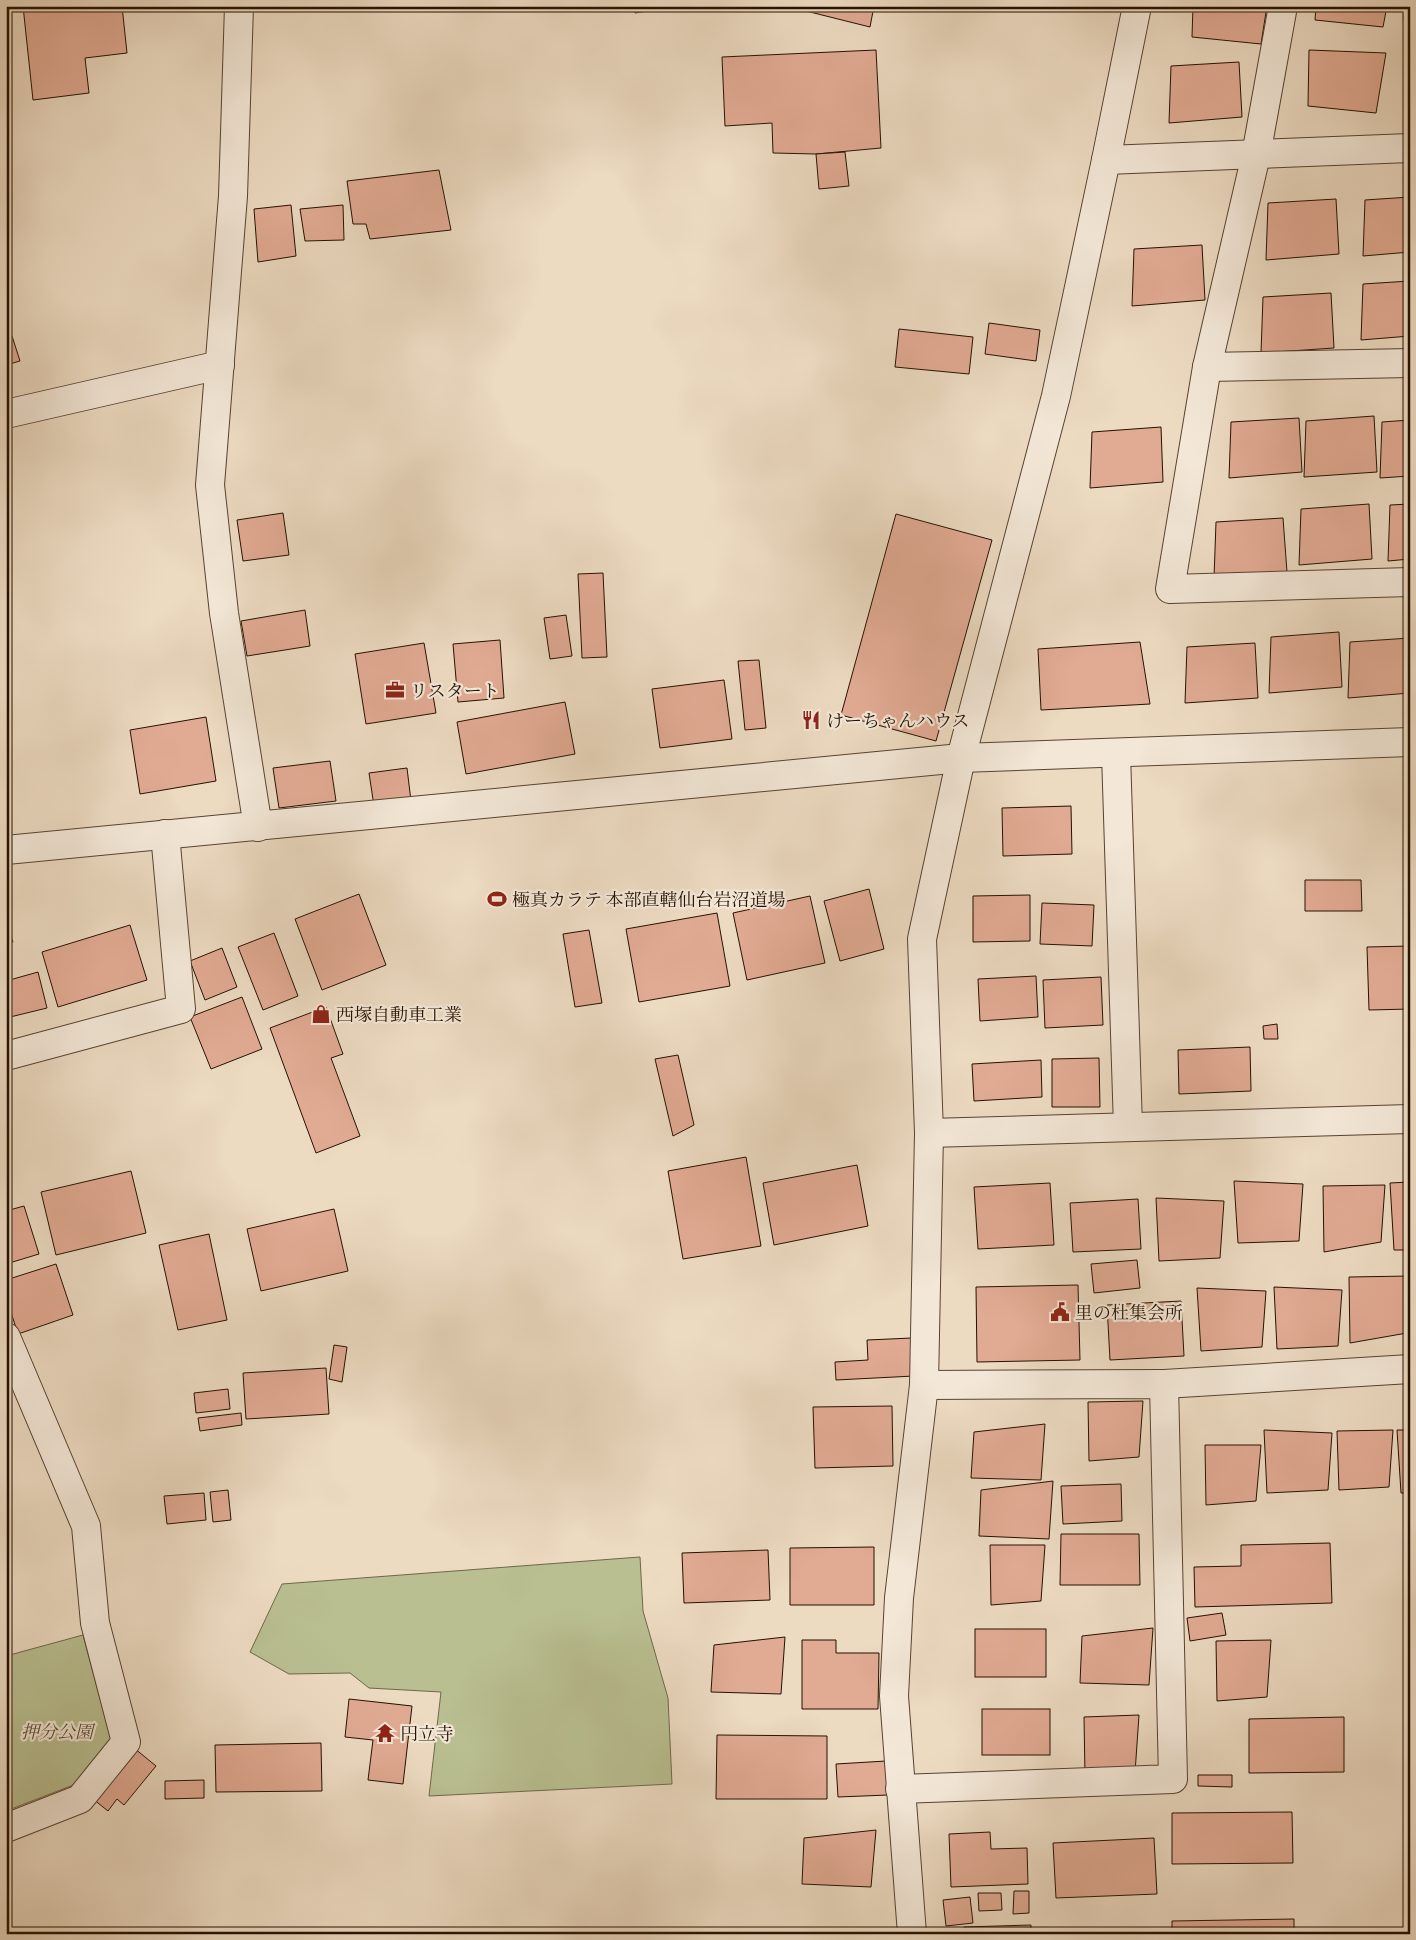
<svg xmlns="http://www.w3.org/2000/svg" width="1416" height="1940" viewBox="0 0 1416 1940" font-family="'EB Garamond','Noto Serif JP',serif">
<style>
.green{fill:#b9bf91;stroke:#6f6848}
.building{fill:#e1aa93;stroke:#251100}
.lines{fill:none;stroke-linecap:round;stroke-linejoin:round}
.minor-casing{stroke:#574330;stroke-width:30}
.tertiary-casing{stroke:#574330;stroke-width:30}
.minor{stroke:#f3e7d7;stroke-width:28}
.tertiary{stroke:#f3e7d7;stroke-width:28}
.labels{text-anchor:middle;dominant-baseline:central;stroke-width:4.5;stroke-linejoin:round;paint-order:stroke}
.poi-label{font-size:18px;fill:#251100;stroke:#f3e7d7;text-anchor:start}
.park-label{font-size:18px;font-style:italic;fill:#594e33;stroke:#f3e7d7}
</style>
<rect width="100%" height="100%" fill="#ecdac1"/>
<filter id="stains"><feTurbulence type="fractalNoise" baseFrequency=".004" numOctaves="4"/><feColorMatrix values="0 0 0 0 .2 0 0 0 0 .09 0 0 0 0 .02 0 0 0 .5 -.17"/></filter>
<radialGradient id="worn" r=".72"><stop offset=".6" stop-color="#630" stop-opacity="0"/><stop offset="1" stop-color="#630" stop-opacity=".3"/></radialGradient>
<g class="green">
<path d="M640,1557L643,1611L668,1698L672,1784L429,1796L441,1692L369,1688L350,1673L289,1674L250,1652L282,1584Z"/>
<path d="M83,1635L113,1747L76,1784L6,1811V1656Z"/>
</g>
<g class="building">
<path d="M23,6H122L127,53L85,58L89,93L33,100Z"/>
<path d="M634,6H677L635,13Z"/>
<path d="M786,6H874L870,27Z"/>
<path d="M1193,6H1267L1261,44L1192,37Z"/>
<path d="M1316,6H1387L1383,27L1315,20Z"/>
<path d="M1405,6H1410V19H1404Z"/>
<path d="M876,50L881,148L816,154L773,153L772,123L725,126L722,57Z"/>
<path d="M1309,50L1386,53L1376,113L1308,106Z"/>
<path d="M1406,56H1410V113L1405,112Z"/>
<path d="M1239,62L1242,117L1169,123L1171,66Z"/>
<path d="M845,152L849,186L819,189L816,154Z"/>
<path d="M439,170L451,230L370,239L366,224H353L347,181Z"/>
<path d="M1410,197V252L1363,256L1365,200Z"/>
<path d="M1336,199L1339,254L1266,260L1268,203Z"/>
<path d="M291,205L296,256L258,262L254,209Z"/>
<path d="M343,205L344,240L305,241L300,209Z"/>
<path d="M1202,245L1205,300L1132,306L1134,249Z"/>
<path d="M1410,281V336L1361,340L1363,284Z"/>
<path d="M1331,293L1334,348L1261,353L1263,297Z"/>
<path d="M989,323L1040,330L1036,361L985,354Z"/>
<path d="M899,329L973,337L969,374L895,367Z"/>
<path d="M12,336L20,361L6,365V338Z"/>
<path d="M1374,416L1377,472L1304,477L1306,421Z"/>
<path d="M1299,418L1302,472L1229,478L1231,422Z"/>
<path d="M1410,420V476L1380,478L1382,422Z"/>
<path d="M1161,427L1163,482L1090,488L1092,432Z"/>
<path d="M1369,504L1372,559L1299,565L1301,509Z"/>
<path d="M1410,504V559L1388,561L1390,505Z"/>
<path d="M283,513L289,555L243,561L237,520Z"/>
<path d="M896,514L992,540L936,741L841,715Z"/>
<path d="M1283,518L1287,572L1214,578L1216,522Z"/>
<path d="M603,573L607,657L582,658L578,574Z"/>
<path d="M305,610L310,646L247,656L241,621Z"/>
<path d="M566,615L572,656L550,659L544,618Z"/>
<path d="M1339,632L1342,687L1269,693L1271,637Z"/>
<path d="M1410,638V693L1348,698L1350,642Z"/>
<path d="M500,640L504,698L458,702L453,644Z"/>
<path d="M1140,642L1150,704L1041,710L1038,649Z"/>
<path d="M424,643L436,713L366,724L355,654Z"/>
<path d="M1255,643L1258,698L1185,703L1187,647Z"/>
<path d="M759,660L766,728L745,730L738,661Z"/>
<path d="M724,680L732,739L660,748L652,689Z"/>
<path d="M565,702L575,754L466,774L457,722Z"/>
<path d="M206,717L216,781L140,794L130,730Z"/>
<path d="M330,761L336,801L279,808L273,768Z"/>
<path d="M407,768L411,801L374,806L369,773Z"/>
<path d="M1071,806L1072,854L1003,856L1002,808Z"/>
<path d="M1305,880H1361L1362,911H1305Z"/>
<path d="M869,889L884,949L840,961L824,901Z"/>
<path d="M359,894L386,965L322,990L295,919Z"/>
<path d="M1030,895V941L973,942V896Z"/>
<path d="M810,896L825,963L747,980L733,913Z"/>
<path d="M1042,903L1094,905L1092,946L1040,944Z"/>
<path d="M717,913L730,986L639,1002L626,929Z"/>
<path d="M6,920L13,942L6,944Z"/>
<path d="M130,925L147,980L58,1007L42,952Z"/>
<path d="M589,930L602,1003L575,1007L563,934Z"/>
<path d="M274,933L298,996L263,1010L238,947Z"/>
<path d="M1410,946V1009L1369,1010L1367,947Z"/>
<path d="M222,948L237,987L205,1000L190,961Z"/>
<path d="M38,972L47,1008L6,1018V981Z"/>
<path d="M1036,976L1038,1017L980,1021L978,979Z"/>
<path d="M1101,977L1103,1025L1045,1028L1043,980Z"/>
<path d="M242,997L262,1049L211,1069L190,1017Z"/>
<path d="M326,1007L343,1054L331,1058L360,1136L316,1153L270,1028Z"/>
<path d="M1277,1024L1278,1039H1264L1263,1026Z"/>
<path d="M1250,1047L1251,1091L1179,1094L1178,1050Z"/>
<path d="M678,1055L694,1125L673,1136L655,1059Z"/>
<path d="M1099,1058L1100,1107H1052V1059Z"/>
<path d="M1041,1060L1042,1097L974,1101L972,1064Z"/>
<path d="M746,1157L761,1246L683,1259L668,1171Z"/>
<path d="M857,1165L868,1226L774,1245L763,1183Z"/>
<path d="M131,1171L146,1233L56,1255L41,1192Z"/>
<path d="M1234,1181L1303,1184L1299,1241L1238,1243Z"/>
<path d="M1410,1182V1250H1394L1390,1183Z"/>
<path d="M1050,1183L1054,1245L978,1249L974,1187Z"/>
<path d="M1385,1185L1381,1242L1324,1252L1323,1186Z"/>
<path d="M1156,1198L1224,1201L1220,1258L1159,1261Z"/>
<path d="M1138,1199L1141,1249L1073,1252L1070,1203Z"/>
<path d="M24,1206L39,1254L6,1264V1211Z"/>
<path d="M334,1209L348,1271L261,1291L247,1229Z"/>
<path d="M209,1234L227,1320L178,1330L159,1245Z"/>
<path d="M1137,1260L1140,1288L1094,1293L1091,1264Z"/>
<path d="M56,1264L73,1315L18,1334L6,1297V1280Z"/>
<path d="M1410,1276L1407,1333L1350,1343L1349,1277Z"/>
<path d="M1078,1285L1080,1360L977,1362L976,1287Z"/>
<path d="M1274,1287L1342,1290L1338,1346L1277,1349Z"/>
<path d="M1197,1288L1266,1291L1262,1347L1201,1351Z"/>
<path d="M1181,1301L1184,1356L1110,1360L1107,1305Z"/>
<path d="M912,1338L914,1376L836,1380L835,1362L868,1360L867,1340Z"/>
<path d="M334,1345L347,1347L342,1382L329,1379Z"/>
<path d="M326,1368L329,1414L246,1419L243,1373Z"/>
<path d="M228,1389L230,1409L196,1413L194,1393Z"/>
<path d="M1143,1401L1139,1457L1089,1461L1088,1402Z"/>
<path d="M892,1406L893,1466L815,1468L813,1407Z"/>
<path d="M241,1413L242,1425L200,1431L198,1418Z"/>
<path d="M1045,1424L1041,1480L971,1478L974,1432Z"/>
<path d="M1264,1430L1332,1433L1328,1490L1267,1493Z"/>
<path d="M1393,1430L1389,1487L1339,1490L1337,1431Z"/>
<path d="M1397,1430H1410V1493H1401Z"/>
<path d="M1205,1445H1261L1256,1501L1206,1505Z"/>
<path d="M1053,1481L1049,1539L979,1536L981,1490Z"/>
<path d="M1121,1484L1122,1521L1063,1524L1061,1486Z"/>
<path d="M228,1490L231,1520L213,1522L210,1492Z"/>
<path d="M204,1493L206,1520L167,1524L164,1496Z"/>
<path d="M1061,1534H1139L1140,1585H1060Z"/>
<path d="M1330,1543L1332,1603L1195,1607L1194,1567L1241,1566V1545Z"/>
<path d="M990,1545H1045L1041,1601L991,1605Z"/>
<path d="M874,1547V1605H790V1548Z"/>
<path d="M768,1550L770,1600L684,1603L682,1553Z"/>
<path d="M1222,1613L1226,1635L1190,1641L1187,1618Z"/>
<path d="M1153,1628L1149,1685L1080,1683L1082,1636Z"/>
<rect x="975" y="1629" width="71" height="48"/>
<path d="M785,1637L781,1694L711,1692L714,1645Z"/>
<path d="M802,1640H836V1653H879L878,1709H802Z"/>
<path d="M1271,1640L1267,1697L1217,1701L1216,1641Z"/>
<path d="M349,1699L412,1706L403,1784L368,1780L373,1740L345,1737Z"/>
<rect x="982" y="1709" width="68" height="46"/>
<path d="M1139,1715L1135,1773L1085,1776L1084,1717Z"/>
<path d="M1344,1717V1772L1249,1773V1719Z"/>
<path d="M717,1735L827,1736V1799H716Z"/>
<path d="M321,1743L322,1791L216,1792L215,1745Z"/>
<path d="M134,1748L156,1766L124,1805L117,1799L108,1811L93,1799Z"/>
<path d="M886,1761L888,1795L838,1797L836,1764Z"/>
<path d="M1198,1775H1232V1787L1198,1786Z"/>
<path d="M204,1780V1798L165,1799V1781Z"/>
<path d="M1292,1812L1293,1863L1172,1864V1813Z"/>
<path d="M876,1830L871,1887L802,1884L804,1838Z"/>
<path d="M990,1832L991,1849L1027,1848L1028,1884L951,1887L949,1834Z"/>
<path d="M1154,1838L1157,1894L1056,1898L1053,1843Z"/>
<path d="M1014,1891H1029V1913L1013,1914Z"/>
<path d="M978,1893H1001L1002,1910L979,1911Z"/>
<path d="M970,1897L973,1923L946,1926L943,1900Z"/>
<path d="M1294,1919V1934H1172V1921Z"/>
<path d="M1031,1925V1934H964V1927Z"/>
</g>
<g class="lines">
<g class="minor-casing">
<g id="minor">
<path d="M239,6L233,196L210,485L224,613L258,827"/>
<path d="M1283,6L1256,155L1207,367L1170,589L1410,582"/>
<path d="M1106,160L1410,148"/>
<path d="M1207,367L1410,363"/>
<path d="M6,414L220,365"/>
<path d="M1116,754L1128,1127"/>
<path d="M6,1056L181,1009L165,834"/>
<path d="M929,1133L1410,1119"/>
<path d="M6,1337L86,1526L95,1623L126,1742L80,1799L6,1828"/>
<path d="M1164,1384L1410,1369"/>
<path d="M900,1789L1173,1779L1164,1384L924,1385"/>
<path d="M912,1934L894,1696L899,1598L924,1385L929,1133L922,939L961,758L1056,396L1106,160L1137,6"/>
</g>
</g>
<g class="tertiary-casing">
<path id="tertiary" d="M6,850L961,758L1410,742"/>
</g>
<use href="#minor" class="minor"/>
<use href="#tertiary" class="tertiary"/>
</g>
<defs>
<g id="office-bare" transform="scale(1.5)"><path d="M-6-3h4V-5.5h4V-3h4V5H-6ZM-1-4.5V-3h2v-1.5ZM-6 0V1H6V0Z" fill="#8f2418" stroke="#f3e7d7" stroke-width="2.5" paint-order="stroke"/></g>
<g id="restaurant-bare" transform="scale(1.5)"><path d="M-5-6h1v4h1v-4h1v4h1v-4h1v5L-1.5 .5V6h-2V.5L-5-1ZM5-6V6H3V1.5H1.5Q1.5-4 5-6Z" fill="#8f2418" stroke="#f3e7d7" stroke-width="2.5" paint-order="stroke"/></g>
<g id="stadium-bare" transform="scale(1.5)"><path d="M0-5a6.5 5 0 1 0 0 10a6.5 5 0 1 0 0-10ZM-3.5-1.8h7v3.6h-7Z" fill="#8f2418" stroke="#f3e7d7" stroke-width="2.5" paint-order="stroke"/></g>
<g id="shop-bare" transform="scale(1.5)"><path d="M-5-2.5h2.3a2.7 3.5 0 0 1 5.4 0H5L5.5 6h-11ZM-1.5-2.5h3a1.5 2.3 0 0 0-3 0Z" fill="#8f2418" stroke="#f3e7d7" stroke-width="2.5" paint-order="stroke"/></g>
<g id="civic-bare" transform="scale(1.5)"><path d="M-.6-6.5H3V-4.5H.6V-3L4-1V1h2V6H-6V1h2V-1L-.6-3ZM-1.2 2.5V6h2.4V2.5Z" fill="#8f2418" stroke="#f3e7d7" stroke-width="2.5" paint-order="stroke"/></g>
<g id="temple-bare" transform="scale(1.5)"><path d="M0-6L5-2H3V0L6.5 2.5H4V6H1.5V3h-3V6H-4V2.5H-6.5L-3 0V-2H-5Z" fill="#8f2418" stroke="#f3e7d7" stroke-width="2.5" paint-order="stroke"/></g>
</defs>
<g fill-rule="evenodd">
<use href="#office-bare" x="395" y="690"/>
<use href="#restaurant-bare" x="811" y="720"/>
<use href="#stadium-bare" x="497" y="899"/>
<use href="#shop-bare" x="321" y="1014"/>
<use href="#civic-bare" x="1060" y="1312"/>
<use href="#temple-bare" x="385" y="1733"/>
</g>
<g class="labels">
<g class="poi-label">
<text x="410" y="690">リスタート</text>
<text x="826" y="720">けーちゃんハウス</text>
<text x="512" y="899">極真カラテ 本部直轄仙台岩沼道場</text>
<text x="336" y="1014">西塚自動車工業</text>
<text x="1075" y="1312">里の杜集会所</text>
<text x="400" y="1733">円立寺</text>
</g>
<g class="park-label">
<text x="57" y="1731">押分公園</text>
</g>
</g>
<rect width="1416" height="1940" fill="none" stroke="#ecdac1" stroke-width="25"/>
<rect x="8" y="8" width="1401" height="1925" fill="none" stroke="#251100" stroke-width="2.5"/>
<rect x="12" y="12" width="1391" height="1915" fill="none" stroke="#251100"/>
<rect width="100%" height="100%" filter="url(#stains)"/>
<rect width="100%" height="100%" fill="url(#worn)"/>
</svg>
